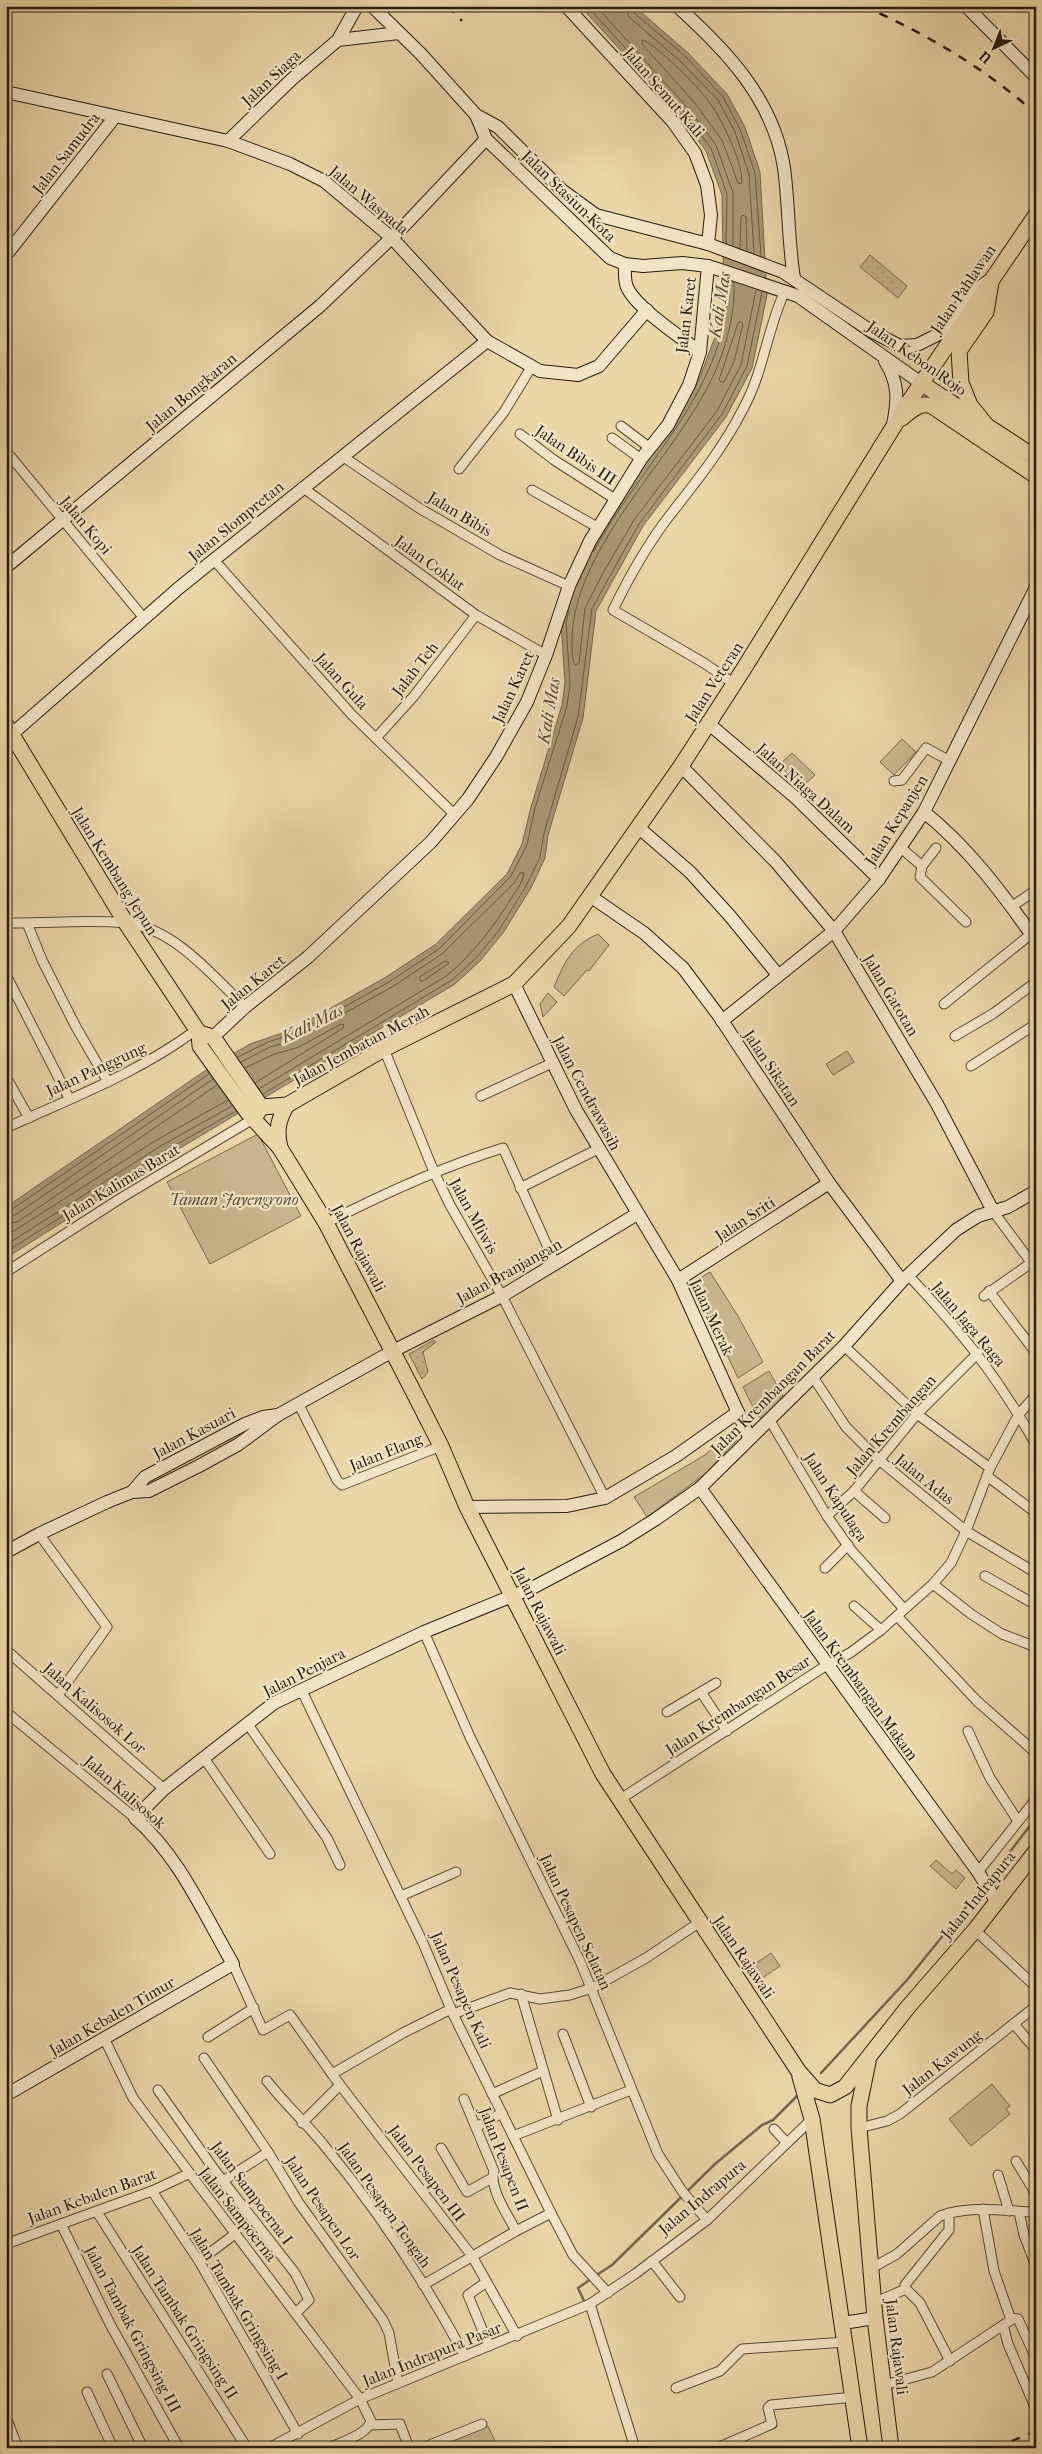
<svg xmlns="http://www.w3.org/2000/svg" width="1042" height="2454" viewBox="0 0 1042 2454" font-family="'IM FELL French Canon',serif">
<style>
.green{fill:#cab68e;stroke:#79694e}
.forest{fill:url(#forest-firs);stroke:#79694e}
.garden{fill:url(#garden-dots);stroke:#79694e}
.water{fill:#a99774;stroke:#75664c}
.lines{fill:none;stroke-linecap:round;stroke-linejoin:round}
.shore{stroke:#685a42;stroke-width:1}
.stream{stroke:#75664c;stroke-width:2.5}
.street-casing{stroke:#594a35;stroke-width:11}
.secondary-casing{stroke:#281c0f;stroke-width:14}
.primary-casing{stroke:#281c0f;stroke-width:17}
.street{stroke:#f2e4c6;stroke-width:9}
.secondary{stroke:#f2e4c6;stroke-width:12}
.primary{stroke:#ebd6a8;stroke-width:15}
.rail{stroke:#281c0f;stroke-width:2.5;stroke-dasharray:9 9;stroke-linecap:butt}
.labels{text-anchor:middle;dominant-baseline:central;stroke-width:4.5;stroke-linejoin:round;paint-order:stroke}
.street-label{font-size:16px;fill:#281c0f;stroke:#f2e4c6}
.park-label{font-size:16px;font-style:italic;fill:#594a35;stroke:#f2e4c6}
.water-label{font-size:18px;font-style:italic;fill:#554732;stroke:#f2e4c6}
</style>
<defs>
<pattern id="forest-firs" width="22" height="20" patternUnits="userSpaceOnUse" patternTransform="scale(1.25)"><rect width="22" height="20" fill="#cab68e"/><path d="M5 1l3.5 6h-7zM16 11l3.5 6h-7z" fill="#ae9c79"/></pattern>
<pattern id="garden-dots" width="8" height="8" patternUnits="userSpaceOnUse" patternTransform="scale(1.25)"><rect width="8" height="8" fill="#cab68e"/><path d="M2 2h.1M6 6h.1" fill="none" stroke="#ae9c79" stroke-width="1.8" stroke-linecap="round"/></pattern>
</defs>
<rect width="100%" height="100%" fill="#ebd6a8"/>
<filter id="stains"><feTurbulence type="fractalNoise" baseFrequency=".004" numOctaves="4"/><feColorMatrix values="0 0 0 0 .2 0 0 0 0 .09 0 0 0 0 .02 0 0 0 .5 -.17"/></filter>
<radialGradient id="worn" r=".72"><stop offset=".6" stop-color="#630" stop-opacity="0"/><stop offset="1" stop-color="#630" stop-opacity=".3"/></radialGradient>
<g class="green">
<path d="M902,739L916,752L894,775L880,762Z"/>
<path d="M792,753L815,775L802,787L779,765Z"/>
<path d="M598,934L609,945L589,971L587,970L564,996L554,987C564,963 572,945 598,934Z"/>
<path d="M847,1051L854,1062L833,1075L826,1064Z"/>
<path d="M258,1134L301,1216L210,1264L167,1182Z"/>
<path d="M710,1272L738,1316L763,1362L738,1378L694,1285L695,1281Z"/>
<path d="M769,1371L783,1396L763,1419L757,1415L743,1387Z"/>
<path d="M729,1433L737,1440L706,1473L647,1517L634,1497L705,1455Z"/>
<path d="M936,1860L952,1874L956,1870L965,1878L956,1889L930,1866Z"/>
<path d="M771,1953L780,1966L758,1981L749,1968Z"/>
<path d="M992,2084L1010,2106L1006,2109L1010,2114L971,2146L949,2119Z"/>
<path d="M488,2426L498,2448H425Z"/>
</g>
<path class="forest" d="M548,993L557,1002L543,1017L540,1004Z"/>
<g class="garden">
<path d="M870,255L907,286L898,298L860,267Z"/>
<path d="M434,1340L436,1342L423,1352L428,1372L422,1379L409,1354Z"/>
</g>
<path class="water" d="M580,6H634L688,53L727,94L745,127L760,172L767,295L752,368L726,417L643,526L596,611L583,718L548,835L545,858L531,888L503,933L480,961L455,984L165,1157L6,1258V1207L209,1068L250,1044L291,1030L340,1003L386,977L436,944L507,874L522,844L531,807L562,705L565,683L561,622L571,583L619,500L675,421L698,382L715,337L724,303L722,195L706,151L679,114Z"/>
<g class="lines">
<g class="shore">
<path d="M587,6L683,111L711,148L727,194L726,243"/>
<path d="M596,6L687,107L716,145L733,193V245"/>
<path d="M625,6L629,17L680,61L718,100L735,132L749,174L754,253"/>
<path d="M632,6L633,12L685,56L723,97L740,129L755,173L761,256"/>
<path d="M643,40C657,45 704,92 712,106C722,120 746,169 741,184L738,183L722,140L694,102L642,44Z"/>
<path d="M740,248L741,217L743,215L746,217L747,250"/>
<path d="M734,282C736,316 723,359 707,388C667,465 571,553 572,643C572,650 572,659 575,665L579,663L585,608L603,573L634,520L717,411L741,365L756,290"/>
<path d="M741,322L743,324L734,362L724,382H721L719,380L738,323Z"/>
<path d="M594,551C639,466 733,383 727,280"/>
<path d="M446,961L449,963L423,981H420V977Z"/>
<path d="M238,1057L268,1042L293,1034L342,1008L389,982L439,949L511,876L527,845L535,808L567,706L570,684L566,623L569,610"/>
<path d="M241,1062L270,1047L295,1040L345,1013L392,987L442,954L515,882L520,873H524C523,881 517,890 512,897C494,927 474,952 448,975L259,1089"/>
<path d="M245,1068L272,1055L299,1047L341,1024L344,1025L343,1028L255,1083"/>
<path d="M263,1094L452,980L476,958L499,930L526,886L540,857L544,833L578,717L592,608L639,524L722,414L747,366L762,292"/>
<path d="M6,1211L11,1210L209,1074"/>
<path d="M6,1217L15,1215L213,1079"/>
<path d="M6,1225L19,1221L217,1085"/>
<path d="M6,1236L155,1141L228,1100"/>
<path d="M6,1245L159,1147L232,1106"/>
<path d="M6,1252L163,1152L236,1111"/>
</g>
<g class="stream">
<path d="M988,1880L1036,1818"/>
<path d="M821,2073L907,1980L983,1886"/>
<path d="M595,2276L612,2265L715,2164L762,2125L773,2120L799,2094"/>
<path d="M585,2303L578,2288L591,2279"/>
</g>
<g class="street-casing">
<g id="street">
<path d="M621,426L650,448"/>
<path d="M520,434L554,460L615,499"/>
<path d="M612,438L641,459"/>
<path d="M6,451L143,617"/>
<path d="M342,456L419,508L500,555L569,586"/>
<path d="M459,469L504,412L532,366"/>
<path d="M302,487L476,615L546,655"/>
<path d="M532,490L597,527"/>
<path d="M214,560L352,715L455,815"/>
<path d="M733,683L704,663L613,610C628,579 646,547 667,519C694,484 723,449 743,409C764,371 767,329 785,291"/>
<path d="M376,738L414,696L476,615"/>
<path d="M894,781L902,780L926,748L950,761"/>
<path d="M900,847L922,866L936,848"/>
<path d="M922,866L920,877L966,922"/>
<path d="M1011,907L1036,890"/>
<path d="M6,923C44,924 87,919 125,923C173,927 212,975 245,1007"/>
<path d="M27,923L42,960L76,1027L108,1082"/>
<path d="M6,975L69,1098"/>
<path d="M944,1004L1031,934"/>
<path d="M955,1036L994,1013L1036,982"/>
<path d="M384,1049L434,1172L450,1205L502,1296L605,1498"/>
<path d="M971,1066L1036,1024"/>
<path d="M6,1077L29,1118"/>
<path d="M481,1096L552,1063"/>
<path d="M6,1128C71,1098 138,1073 196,1030"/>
<path d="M520,1188L598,1149"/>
<path d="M993,1211L1036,1269"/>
<path d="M326,1223C383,1194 441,1167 503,1148L556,1265"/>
<path d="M6,1272L121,1198L253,1119"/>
<path d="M908,1275C960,1330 999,1378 1036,1445"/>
<path d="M989,1291L1036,1353"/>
<path d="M984,1296L1031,1263"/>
<path d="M844,1346L917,1414L990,1468"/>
<path d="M813,1377L846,1427L879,1460L966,1531L1036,1573"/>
<path d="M299,1405L337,1480L342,1485L441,1446"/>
<path d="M769,1419L827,1516L851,1550L904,1609"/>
<path d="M987,1476L1036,1513"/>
<path d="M854,1491L885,1518"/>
<path d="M827,1516L854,1491L917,1414L978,1353"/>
<path d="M39,1534L107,1627L58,1695"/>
<path d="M825,1568L848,1545"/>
<path d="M985,1576L1036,1605"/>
<path d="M933,1584L971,1614L1002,1634L1036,1647"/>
<path d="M854,1606L881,1630"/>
<path d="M897,1616L977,1701L1036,1753"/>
<path d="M424,1632L470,1737L580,1961L658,2154L682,2191L707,2220"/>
<path d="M6,1650L164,1789"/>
<path d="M301,1689L423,1943L453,2014L551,2213L573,2255L608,2293"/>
<path d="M701,1692L727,1731"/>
<path d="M6,1712L135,1818"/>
<path d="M667,1712L716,1683"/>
<path d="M247,1723L327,1838L340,1865"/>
<path d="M968,1731L990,1778L1018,1821"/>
<path d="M204,1758L270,1854"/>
<path d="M619,1800L827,1665L850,1653L881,1630L933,1584L951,1563L966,1531L990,1468L1019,1414L1036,1395"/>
<path d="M978,1872L1036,1799"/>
<path d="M401,1896L456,1872"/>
<path d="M975,1930L1036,1987"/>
<path d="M233,1964L263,2030L290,2015L332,2074"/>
<path d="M521,1994L558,2120"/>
<path d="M453,2014L510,1993L540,1999L570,1995L592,1988L646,1958L700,1922"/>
<path d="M1014,2024L1036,2050"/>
<path d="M563,2034L591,2107"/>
<path d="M208,2037L254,2008"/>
<path d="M105,2040L133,2098L360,2399L371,2421C367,2435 341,2442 329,2448"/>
<path d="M204,2058L268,2152L299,2203L383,2320L389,2333L398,2383"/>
<path d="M267,2081C285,2104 305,2122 323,2144C377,2209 425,2282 465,2356"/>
<path d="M340,2085L472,2256L517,2336"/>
<path d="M158,2090L216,2172L295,2273L309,2300L296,2313"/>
<path d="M492,2094L543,2071"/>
<path d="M464,2099L494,2171C489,2189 508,2215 516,2231"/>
<path d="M302,2123L340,2085L332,2074L403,2033L451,2009"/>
<path d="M476,2127L502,2113"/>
<path d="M859,2128L887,2121L900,2114L1036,2006"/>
<path d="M774,2129L787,2143"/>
<path d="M513,2136L631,2090"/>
<path d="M1035,2145H1036"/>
<path d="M441,2148L467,2192L492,2178"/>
<path d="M1016,2161L1036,2194"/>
<path d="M998,2175L1009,2211"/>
<path d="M223,2181L268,2152"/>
<path d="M152,2191L199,2261L298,2434"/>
<path d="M97,2212L247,2448"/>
<path d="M1019,2212L1024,2235L1036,2266"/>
<path d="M61,2224L110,2324L179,2448"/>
<path d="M6,2244L152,2191L188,2174"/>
<path d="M199,2261L235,2234"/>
<path d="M652,2261L680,2297"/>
<path d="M870,2269L897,2254L940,2216C971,2205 1004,2211 1036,2212"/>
<path d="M485,2283L468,2295L489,2346"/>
<path d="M423,2285L516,2231L551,2213"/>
<path d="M906,2289L905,2285L949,2230V2213"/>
<path d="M906,2289L920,2303L950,2361"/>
<path d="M873,2303L906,2289"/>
<path d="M590,2304L635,2448"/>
<path d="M1011,2318L1018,2319L1036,2358"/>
<path d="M1003,2325L1008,2344L1036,2409"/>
<path d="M107,2374L143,2448"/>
<path d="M884,2385L932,2372L1011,2320L994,2271L983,2209"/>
<path d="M676,2388L720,2371L742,2349L846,2342"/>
<path d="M87,2392L113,2448"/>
<path d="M6,2417L18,2448"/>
<path d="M370,2425L400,2424L409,2448"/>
<path d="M269,2448L360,2399L590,2304L635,2274L707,2220L812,2119"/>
<path d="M422,2448L482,2424"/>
<path d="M717,2448L772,2424L768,2408L771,2405L854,2397"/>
</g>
</g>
<g class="secondary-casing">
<g id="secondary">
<path d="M372,6L421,54L476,115L498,127L563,191L596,215L708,244L783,272L871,331L900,346L917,345L943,332L967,297L988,281"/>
<path d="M566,6L673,122L695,153L707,185L711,215L708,244"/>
<path d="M677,6C726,50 774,100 784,168C789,204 788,241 794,278"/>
<path d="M966,6L1036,77"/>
<path d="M338,40L399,33"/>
<path d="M6,92L228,141L290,164L324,181L392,238L487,341L540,371L578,375L599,366L647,310"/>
<path d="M476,115L486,139L610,258L625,264L643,266L682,263L708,266L798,296L921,383"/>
<path d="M228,141L292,79L338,40L357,6"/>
<path d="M6,255L114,118"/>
<path d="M625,264C625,272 624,280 627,287C636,308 681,337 700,352"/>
<path d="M885,361C899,383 898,400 893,425"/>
<path d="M6,567L320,306L404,226L486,139"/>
<path d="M708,723L796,798L879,879"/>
<path d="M12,734L180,587L487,341"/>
<path d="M681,766L776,862L834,931L937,1104L993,1211"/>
<path d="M924,812C969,848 1003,894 1036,941"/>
<path d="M638,827L690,872L730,916L778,975"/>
<path d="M590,896L644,933L683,968L719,1016L829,1183L902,1281"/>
<path d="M514,984L576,1110L678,1280L749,1437"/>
<path d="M722,1021L834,931L879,879L924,812L1036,587"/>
<path d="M213,1037L245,1007L308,957L431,842L468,799L496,757L527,702L546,655L569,586L590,541L641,459L668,425L689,385L700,352L708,266"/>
<path d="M678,1280L829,1183"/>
<path d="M700,1488L978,1872L997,1902"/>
<path d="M132,1492L145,1477L245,1424L263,1417L278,1415"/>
<path d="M467,1507L567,1506L605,1498L676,1456L738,1412"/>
<path d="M6,1552L39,1534L107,1502L132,1492L149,1491L199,1466L239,1444L278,1415L393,1351L502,1296L637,1214"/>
<path d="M6,2095L233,1964C204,1914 179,1856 135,1818L164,1789L274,1703L424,1632L534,1587L621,1541L656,1519L700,1488L844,1346L902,1281L956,1230L978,1216L1008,1207L1036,1191"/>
<path d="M843,2323L875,2318"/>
</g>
</g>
<g class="primary-casing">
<g id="primary">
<path d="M921,383L1036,458"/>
<path d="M902,418C911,411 920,401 932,406L1036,476"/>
<path d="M990,430L970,405L961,383L959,351L986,312L991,282"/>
<path d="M6,725L126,923L199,1033L200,1046L248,1113L280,1148L326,1223L411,1387L441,1446L467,1507L603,1774L799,2072L815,2090L830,2095L845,2087L908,2007L975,1930L1036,1851"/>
<path d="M199,1033L213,1037L260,1105"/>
<path d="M253,1119L262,1107L287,1105L384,1049L514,984L569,926L681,766L743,670L910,400L1036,215"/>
<path d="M280,1148C276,1130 278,1120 287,1105"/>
<path d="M868,2062L859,2106V2128L875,2318L891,2448"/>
<path d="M800,2077L812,2119L860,2448"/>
</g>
</g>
<use href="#street" class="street"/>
<use href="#secondary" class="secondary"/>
<use href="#primary" class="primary"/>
<g class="rail">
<path d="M448,6L462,21"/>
<path d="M863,6C925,33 985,68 1036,114"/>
<path d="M995,2448L1036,2431"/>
</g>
</g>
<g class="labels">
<g class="street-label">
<text transform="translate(271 78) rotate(-43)">Jalan Siaga</text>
<text transform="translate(664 92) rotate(49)">Jalan Semut Kali</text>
<text transform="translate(66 153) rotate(-52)">Jalan Samudra</text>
<text transform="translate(569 196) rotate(44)">Jalan Stasiun Kota</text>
<text transform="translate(369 200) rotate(40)">Jalan Waspada</text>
<text transform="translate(963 289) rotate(-56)">Jalan Pahlawan</text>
<text transform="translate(686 315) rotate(-83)">Jalan Karet</text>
<text transform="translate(917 358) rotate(35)">Jalan Kebon Rojo</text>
<text transform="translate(191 392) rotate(-40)">Jalan Bongkaran</text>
<text transform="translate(576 455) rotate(34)">Jalan Bibis III</text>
<text transform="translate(460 514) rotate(31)">Jalan Bibis</text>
<text transform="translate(236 521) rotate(-39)">Jalan Slompretan</text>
<text transform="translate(86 525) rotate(50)">Jalan Kopi</text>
<text transform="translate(430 563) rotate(36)">Jalan Coklat</text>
<text transform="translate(415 669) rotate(-52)">Jalah Teh</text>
<text transform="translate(342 681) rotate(48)">Jalan Gula</text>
<text transform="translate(714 682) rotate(-57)">Jalan Veteran</text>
<text transform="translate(513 687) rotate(-65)">Jalan Karet</text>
<text transform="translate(806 788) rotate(42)">Jalan Niaga Dalam</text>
<text transform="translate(896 820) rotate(-58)">Jalan Kepanjen</text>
<text transform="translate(115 871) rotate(58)">Jalan Kembang Jepun</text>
<text transform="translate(253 982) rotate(-39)">Jalan Karet</text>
<text transform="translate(891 995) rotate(59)">Jalan Gatotan</text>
<text transform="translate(361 1045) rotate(-28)">Jalan Jembatan Merah</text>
<text transform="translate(772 1068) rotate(56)">Jalan Sikatan</text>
<text transform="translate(96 1069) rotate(-25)">Jalan Panggung</text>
<text transform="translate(587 1093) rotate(62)">Jalan Cendrawasih</text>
<text transform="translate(121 1182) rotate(-31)">Jalan Kalimas Barat</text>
<text transform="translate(474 1216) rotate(61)">Jalan Mliwis</text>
<text transform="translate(745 1219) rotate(-33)">Jalan Sriti</text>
<text transform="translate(359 1248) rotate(62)">Jalan Rajawali</text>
<text transform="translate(509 1271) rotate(-29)">Jalan Branjangan</text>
<text transform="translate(712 1317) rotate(65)">Jalan Merak</text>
<text transform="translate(969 1324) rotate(50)">Jalan Jaga Raga</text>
<text transform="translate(773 1392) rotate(-45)">Jalan Krembangan Barat</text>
<text transform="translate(891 1425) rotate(-49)">Jalan Krembangan</text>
<text transform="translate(194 1433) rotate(-28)">Jalan Kasuari</text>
<text transform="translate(386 1452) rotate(-22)">Jalan Elang</text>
<text transform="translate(925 1479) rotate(39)">Jalan Adas</text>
<text transform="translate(836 1497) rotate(57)">Jalan Kapulaga</text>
<text transform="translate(540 1611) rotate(63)">Jalan Rajawali</text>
<text transform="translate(304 1672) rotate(-27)">Jalan Penjara</text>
<text transform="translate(861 1685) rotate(54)">Jalan Krembangan Makam</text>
<text transform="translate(738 1705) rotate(-33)">Jalan Krembangan Besar</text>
<text transform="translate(95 1708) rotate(41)">Jalan Kalisosok Lor</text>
<text transform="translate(125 1792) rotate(41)">Jalan Kalisosok</text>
<text transform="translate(978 1895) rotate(-51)">Jalan Indrapura</text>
<text transform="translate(576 1922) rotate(65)">Jalan Pesapen Selatan</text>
<text transform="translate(744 1957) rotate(56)">Jalan Rajawali</text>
<text transform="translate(461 1990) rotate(66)">Jalan Pesapen Kali</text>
<text transform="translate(112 2016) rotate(-30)">Jalan Kebalen Timur</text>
<text transform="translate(942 2062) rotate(-38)">Jalan Kawung</text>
<text transform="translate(504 2159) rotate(69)">Jalan Pesapen II</text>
<text transform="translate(427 2173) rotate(53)">Jalan Pesapen III</text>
<text transform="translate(252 2193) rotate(53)">Jalan Sampoerna I</text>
<text transform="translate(92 2196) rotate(-20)">Jalan Kebalen Barat</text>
<text transform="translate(702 2197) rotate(-40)">Jalan Indrapura</text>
<text transform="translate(385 2205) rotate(55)">Jalan Pesapen Tengah</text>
<text transform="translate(323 2208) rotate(56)">Jalan Pesapen Lor</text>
<text transform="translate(238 2214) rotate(52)">Jalan Sampoerna</text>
<text transform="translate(239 2304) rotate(59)">Jalan Tambak Gringsing I</text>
<text transform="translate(185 2322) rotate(57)">Jalan Tambak Gringsing II</text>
<text transform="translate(133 2329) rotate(62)">Jalan Tambak Gringsing III</text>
<text transform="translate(897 2347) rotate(83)">Jalan Rajawali</text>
<text transform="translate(432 2354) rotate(-22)">Jalan Indrapura Pasar</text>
</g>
<g class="park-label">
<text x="234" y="1199">Taman Jayengrono</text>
</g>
<g class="water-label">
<text transform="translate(720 305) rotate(-81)">Kali Mas</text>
<text transform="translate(549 711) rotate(-80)">Kali Mas</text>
<text transform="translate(312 1024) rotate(-26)">Kali Mas</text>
</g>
</g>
<rect width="1042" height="2454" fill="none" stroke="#ebd6a8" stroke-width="25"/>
<rect x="8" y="8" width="1027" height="2439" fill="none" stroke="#281c0f" stroke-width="2.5"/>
<rect x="12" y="12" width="1017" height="2429" fill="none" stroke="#281c0f"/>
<g transform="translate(994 48) rotate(223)" stroke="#f2e4c6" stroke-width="4" paint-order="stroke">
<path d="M0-4L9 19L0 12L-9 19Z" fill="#281c0f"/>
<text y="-8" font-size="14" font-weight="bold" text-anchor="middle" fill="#281c0f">U</text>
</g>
<rect width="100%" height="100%" filter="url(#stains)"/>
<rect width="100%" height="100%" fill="url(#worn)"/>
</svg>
